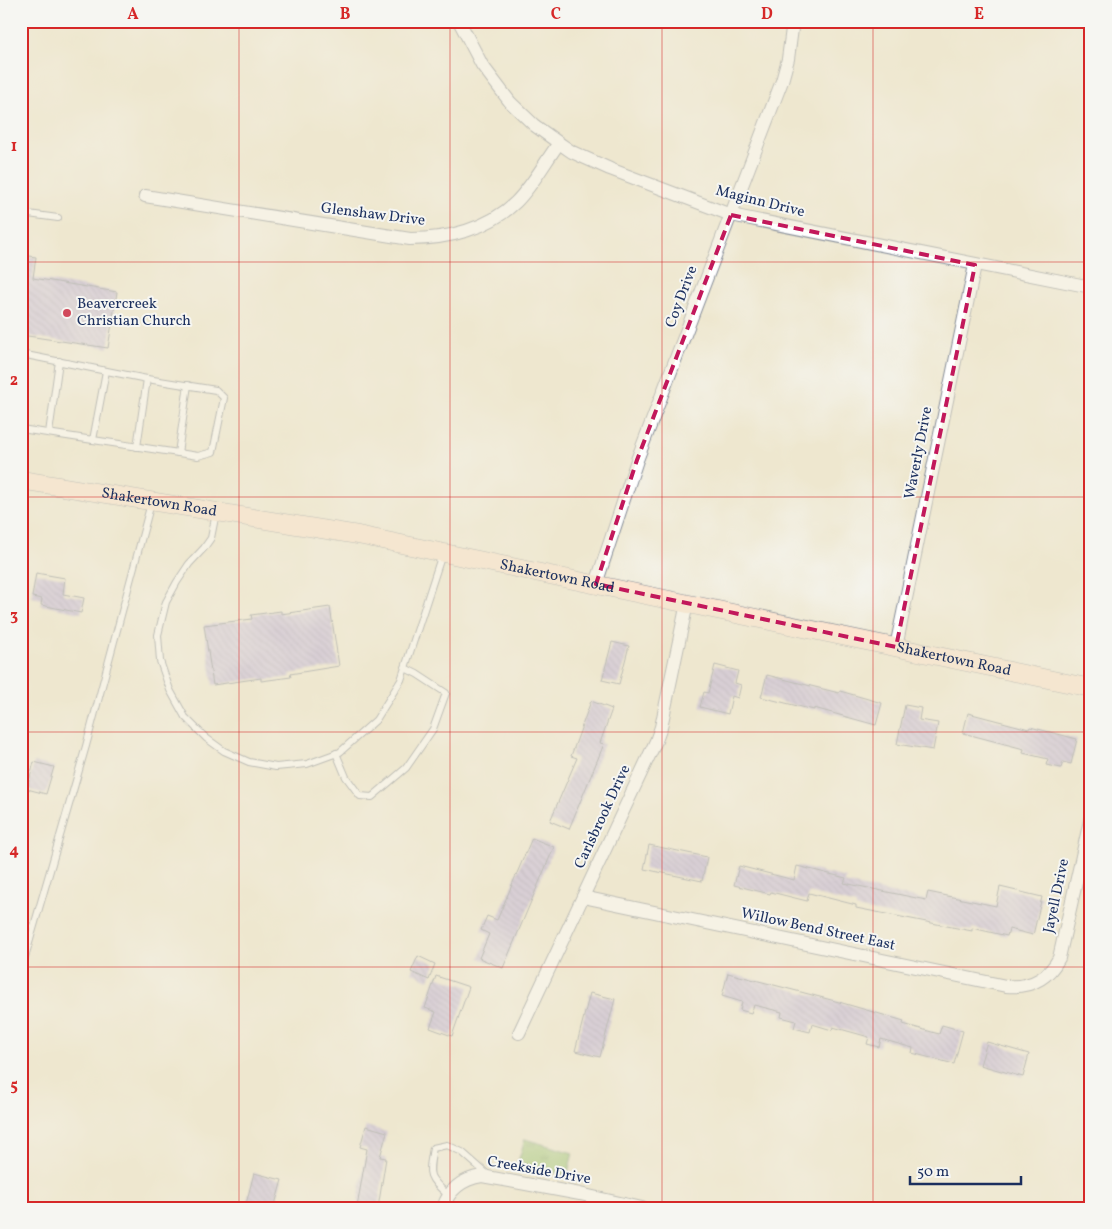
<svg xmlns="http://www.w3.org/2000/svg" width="1112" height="1229" viewBox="0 0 1112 1229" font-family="Vollkorn,serif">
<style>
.park{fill:url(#park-tufts);stroke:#597867}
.building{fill:url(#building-back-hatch)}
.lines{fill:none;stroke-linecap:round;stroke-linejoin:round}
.lane-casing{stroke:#848b96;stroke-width:8}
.street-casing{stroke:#848b96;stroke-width:14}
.secondary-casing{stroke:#848b96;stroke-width:19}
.lane{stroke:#fff;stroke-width:6}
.street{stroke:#fff;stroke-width:12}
.secondary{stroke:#fce5d0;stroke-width:18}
.marked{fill:none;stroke:#c2185b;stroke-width:4;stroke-dasharray:10 6;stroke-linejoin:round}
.grid{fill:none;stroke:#d62828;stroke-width:1;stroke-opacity:0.55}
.poi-dot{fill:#d1495b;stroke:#f6f6f2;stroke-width:2}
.labels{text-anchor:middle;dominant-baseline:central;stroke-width:4;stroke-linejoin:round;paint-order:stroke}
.street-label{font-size:15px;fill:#1b2f5e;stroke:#f6f6f2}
.poi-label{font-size:15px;fill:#1b2f5e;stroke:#f6f6f2;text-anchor:start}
.neatline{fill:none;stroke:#d62828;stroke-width:2}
.grid-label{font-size:16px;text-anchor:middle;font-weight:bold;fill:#d62828}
</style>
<defs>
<pattern id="park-tufts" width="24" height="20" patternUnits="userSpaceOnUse" patternTransform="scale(1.25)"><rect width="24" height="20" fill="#97c270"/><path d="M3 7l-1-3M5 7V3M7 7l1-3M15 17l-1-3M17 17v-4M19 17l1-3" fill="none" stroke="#7a9e5f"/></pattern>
<pattern id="building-back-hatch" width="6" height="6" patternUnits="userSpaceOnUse" patternTransform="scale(1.25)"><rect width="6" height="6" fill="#bdb1dc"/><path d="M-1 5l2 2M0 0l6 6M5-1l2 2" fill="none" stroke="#9990b6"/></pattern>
</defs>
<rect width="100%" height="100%" fill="#f6f6f2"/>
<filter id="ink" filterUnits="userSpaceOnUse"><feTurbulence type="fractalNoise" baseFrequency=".02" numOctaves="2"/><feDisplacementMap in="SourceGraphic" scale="10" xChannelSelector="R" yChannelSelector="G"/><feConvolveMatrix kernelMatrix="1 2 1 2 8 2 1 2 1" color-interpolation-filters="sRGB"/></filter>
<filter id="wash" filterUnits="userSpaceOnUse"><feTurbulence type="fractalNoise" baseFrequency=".0096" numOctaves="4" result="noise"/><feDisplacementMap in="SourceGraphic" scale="20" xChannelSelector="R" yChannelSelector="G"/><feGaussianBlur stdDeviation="1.12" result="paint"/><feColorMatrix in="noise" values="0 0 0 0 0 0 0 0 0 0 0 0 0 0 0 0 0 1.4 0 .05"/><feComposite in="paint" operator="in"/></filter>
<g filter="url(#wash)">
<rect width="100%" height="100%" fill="#eee7cf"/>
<path class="park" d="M525,1139L573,1153L567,1176L518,1162Z"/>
<g id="blocks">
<g class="building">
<path d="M21,255L36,257L33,278L117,292L108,348L21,335Z"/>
<path d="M36,573L65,578L63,594L84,598L81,613L41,605L42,599L32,597Z"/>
<path d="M330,607L339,666L290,674L291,677L261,681V678L213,685L204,625L252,619L251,615L281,611V614Z"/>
<path d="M612,642L629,646L619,684L602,680Z"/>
<path d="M715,665L738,671L735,683L741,685L738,698L732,696L728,714L700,707L704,692L708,693Z"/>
<path d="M767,675L839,693L840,691L882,703L876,725L814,708V710L761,697Z"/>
<path d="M591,701L612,709L600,743L604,744L569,829L550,821L577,758L571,756Z"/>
<path d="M905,705L921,708L919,720L938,723L933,750L897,744Z"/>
<path d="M968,713L1029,729L1030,727L1077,739L1071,764L1063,762L1061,768L1046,765L1048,759L1023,753L1024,749L963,733Z"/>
<path d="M34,762L54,767L46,794L27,789Z"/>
<path d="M532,838L554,847L503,968L479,958L489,934L481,930L487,916L497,920Z"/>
<path d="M649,845L707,857L702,881L644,869Z"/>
<path d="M739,866L794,880L797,866L846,878L844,883L926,900L928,892L996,906L1000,887L1042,897L1033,935L1009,929L1007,936L972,928V931L856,908V905L809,893L807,901L771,892L770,894L734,885Z"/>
<path d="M418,956L435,964L429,980L411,972Z"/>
<path d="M728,973L839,1002L904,1021L903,1024L939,1034L942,1025L963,1031L954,1064L912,1053L913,1048L881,1039L879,1047L867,1044L869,1037L833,1027L832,1030L812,1024L810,1032L794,1028L796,1021L781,1017L782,1012L754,1005L751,1013L740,1010L742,1002L722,996Z"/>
<path d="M436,976L469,987L452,1036L430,1028L436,1012L425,1008Z"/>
<path d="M590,993L615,999L600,1057L575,1051Z"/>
<path d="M987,1042L1029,1054L1023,1077L980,1065Z"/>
<path d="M366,1126L387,1132L380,1157L386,1158L378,1208L357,1207L367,1149L360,1147Z"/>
<path d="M254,1173L282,1180L274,1208H245Z"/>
</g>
</g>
</g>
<g filter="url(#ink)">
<use href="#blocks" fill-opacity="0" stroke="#848b96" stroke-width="1"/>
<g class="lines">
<g class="lane-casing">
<g id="lane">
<path d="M21,213L58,218"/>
<path d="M21,354L147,379L216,390L224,398L213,452L198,456L21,429"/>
<path d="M49,433L59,361"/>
<path d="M93,440L106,371"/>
<path d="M137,447L147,379"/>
<path d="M178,453L188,385"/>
<path d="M216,513L211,538L204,548L189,564L177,582L166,602L158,635L160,661L170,690L185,717L206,738L224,751L249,762L276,767L307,764L340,752L376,720L401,680L442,554"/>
<path d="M336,753L346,777L360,796L372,797L406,768L433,729L446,693L417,674L405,668"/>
<path d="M21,971L86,746L151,503"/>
<path d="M448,1195C427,1176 428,1176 433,1148L447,1145L462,1152L487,1174"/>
</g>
</g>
<g class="street-casing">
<g id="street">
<path d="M459,21L482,65L510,102L534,125L559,143L572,152L610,169L731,215L1091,287"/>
<path d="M145,196L410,239C448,239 488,229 516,202C533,185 545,162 559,143"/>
<path d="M596,584L637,460L782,81L788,59L793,21"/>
<path d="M896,647L975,265"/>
<path d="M583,897L1006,986C1030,988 1048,979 1059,958L1091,816"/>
<path d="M519,1033L656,741L661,727L687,603"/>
<path d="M443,1208C449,1189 463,1179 482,1176L580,1194L642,1208"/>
</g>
</g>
<g class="secondary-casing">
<g id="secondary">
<path id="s1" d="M21,480L358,535L1091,688"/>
</g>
</g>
<use href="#lane" class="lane"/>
<use href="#street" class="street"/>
<use href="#secondary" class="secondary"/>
</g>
</g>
<path d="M0 0H1112V1229H0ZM731,215L975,265L896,647L596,584L637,460Z" fill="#eee7cf" fill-opacity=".55" fill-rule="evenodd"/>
<path class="marked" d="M731,215L975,265L896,647L596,584L637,460Z"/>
<path class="grid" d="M239,21V1208M450,21V1208M662,21V1208M873,21V1208M21,262H1091M21,497H1091M21,732H1091M21,967H1091"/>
<circle class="poi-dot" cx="67" cy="313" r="5"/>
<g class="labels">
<g class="street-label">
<text transform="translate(760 202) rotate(14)">Maginn Drive</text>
<text transform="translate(373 215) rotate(7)">Glenshaw Drive</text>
<text transform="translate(682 297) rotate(-69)">Coy Drive</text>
<text transform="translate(919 453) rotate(-79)">Waverly Drive</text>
<text stroke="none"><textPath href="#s1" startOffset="140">Shakertown Road</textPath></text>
<text stroke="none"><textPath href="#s1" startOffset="545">Shakertown Road</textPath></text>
<text stroke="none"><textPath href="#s1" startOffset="950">Shakertown Road</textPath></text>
<text transform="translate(603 817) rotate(-65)">Carlsbrook Drive</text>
<text transform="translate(1057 896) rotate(-78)">Jayell Drive</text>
<text transform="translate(818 930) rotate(12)">Willow Bend Street East</text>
<text transform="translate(539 1171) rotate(10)">Creekside Drive</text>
</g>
<g class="poi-label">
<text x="77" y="304">Beavercreek<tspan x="77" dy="17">Christian Church</tspan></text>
</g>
</g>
<rect width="1112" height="1229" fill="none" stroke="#f6f6f2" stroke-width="55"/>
<path d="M910 1176v8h111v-8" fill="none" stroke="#1b2f5e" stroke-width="2.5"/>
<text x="917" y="1176" font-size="15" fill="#1b2f5e" stroke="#f6f6f2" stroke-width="4" paint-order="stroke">50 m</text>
<rect x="28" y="28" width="1056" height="1174" class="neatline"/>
<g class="grid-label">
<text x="133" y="19">A</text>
<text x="345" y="19">B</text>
<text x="556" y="19">C</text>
<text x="767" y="19">D</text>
<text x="979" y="19">E</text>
<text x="14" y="151">1</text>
<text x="14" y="385">2</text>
<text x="14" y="620">3</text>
<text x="14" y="855">4</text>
<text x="14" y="1090">5</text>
</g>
</svg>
